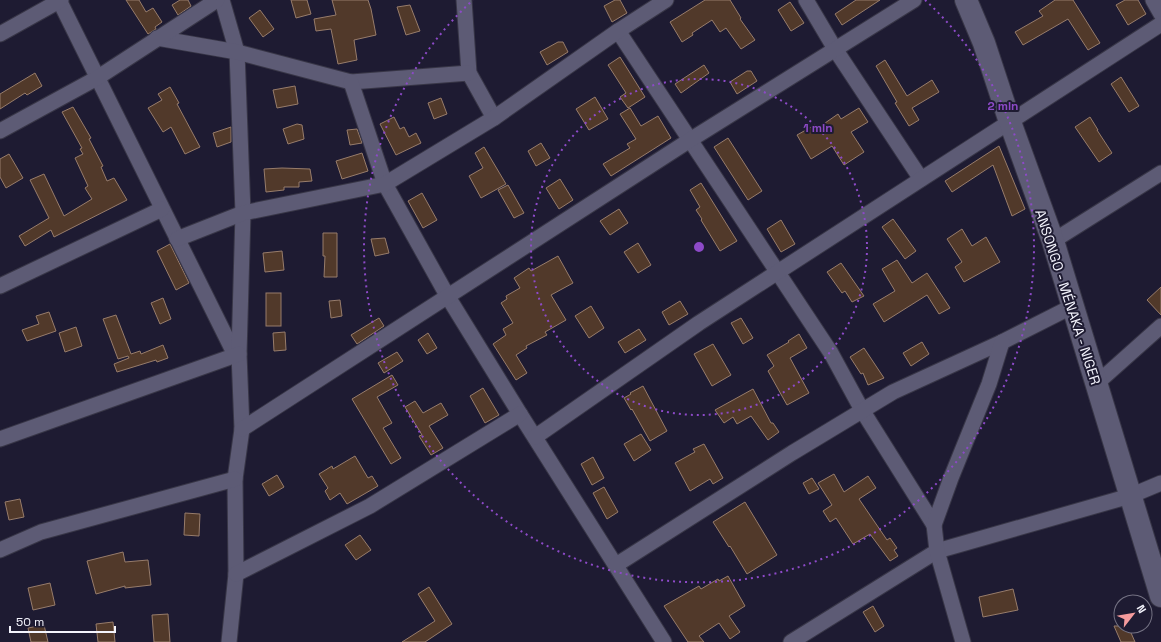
<svg xmlns="http://www.w3.org/2000/svg" width="1161" height="642" viewBox="0 0 1161 642" font-family="'Space Grotesk',sans-serif">
<style>
.building{fill:#51392a;stroke:#977c6b}
.lines{fill:none;stroke-linecap:round;stroke-linejoin:round}
.minor-casing{stroke:#383647;stroke-width:17}
.secondary-casing{stroke:#383647;stroke-width:24}
.minor{stroke:#5d5b75;stroke-width:15}
.secondary{stroke:#5d5b75;stroke-width:22}
.ring{fill:none;stroke:#8d4ac8;stroke-width:2;stroke-dasharray:2 4}
.labels{text-anchor:middle;dominant-baseline:central;stroke-width:4;stroke-linejoin:round;paint-order:stroke}
.street-label{font-size:14px;fill:#f4f4fd;stroke:#1e1b32}
.centre{fill:#8d4ac8;stroke:#1e1b32;stroke-width:2}
.ring-label{font-size:12px;text-anchor:middle;font-weight:bold;fill:#8d4ac8;stroke:#1e1b32;stroke-width:4;stroke-linejoin:round;paint-order:stroke}
</style>
<rect width="100%" height="100%" fill="#1e1b32"/>
<g class="building">
<path d="M126,0H139L146,12L153,8L162,22L155,27L156,29L148,34Z"/>
<path d="M180,0H188L191,6L178,15L172,5Z"/>
<path d="M291,0H307L311,14L296,18Z"/>
<path d="M332,0H368L371,9L376,35L354,40L357,60L338,64L331,29L316,31L314,19L336,15Z"/>
<path d="M615,0H620L627,13L612,22L604,6Z"/>
<path d="M705,0H730L741,18L740,19L755,40L741,49L726,28L720,32L712,20L692,33L693,35L682,42L670,22Z"/>
<path d="M856,0H880L842,25L835,14Z"/>
<path d="M1055,0H1073L1100,43L1088,50L1068,19L1023,45L1015,32L1043,16L1039,11Z"/>
<path d="M1125,0H1138L1146,14L1128,25L1116,5Z"/>
<path d="M790,2L804,23L791,31L778,10Z"/>
<path d="M410,5L420,31L406,35L397,7Z"/>
<path d="M260,10L274,29L263,37L249,18Z"/>
<path d="M558,42H563L568,52L547,65L540,52Z"/>
<path d="M620,57L645,97L628,108L620,97L626,93L608,65Z"/>
<path d="M885,60L907,96L932,80L939,92L912,108L919,120L909,126L895,103L897,102L876,66Z"/>
<path d="M704,65L709,73L681,93L675,84Z"/>
<path d="M747,71H751L757,81L737,94L730,82Z"/>
<path d="M35,73L42,86L27,95L25,93L0,109V94Z"/>
<path d="M1121,77L1139,106L1129,112L1111,84Z"/>
<path d="M295,86L298,104L277,108L273,90Z"/>
<path d="M170,87L179,103L177,104L200,147L185,154L171,127L163,132L148,108L162,100L158,94Z"/>
<path d="M595,97L608,119L589,130L576,109Z"/>
<path d="M441,98L447,114L434,119L428,103Z"/>
<path d="M73,107L91,138L89,139L103,166L101,167L107,181L114,178L127,200L54,237L51,230L25,246L19,236L49,218L30,180L44,174L64,216L92,199L85,188L88,186L75,158L83,154L80,149L82,148L62,112Z"/>
<path d="M630,108L641,126L658,116L671,138L611,176L603,164L630,148L627,144L636,139L620,114Z"/>
<path d="M859,108L868,122L851,132L864,152L844,165L832,146L811,159L797,135L813,126L815,130L838,114L841,119Z"/>
<path d="M394,117L400,129L404,127L409,137L416,133L421,143L396,155L380,124Z"/>
<path d="M1090,117L1098,130H1097L1112,153L1099,162L1075,127Z"/>
<path d="M297,124L302,125L304,139L288,144L283,129Z"/>
<path d="M231,127V142L217,147L213,133Z"/>
<path d="M357,129L362,143L350,145L347,130Z"/>
<path d="M728,138L762,191L748,200L714,147Z"/>
<path d="M541,143L550,158L536,166L528,151Z"/>
<path d="M999,146L1025,209L1012,216L993,165L952,192L945,181Z"/>
<path d="M484,147L506,184L481,198L469,176L483,168L475,153Z"/>
<path d="M362,153L368,171L342,179L336,161Z"/>
<path d="M9,154L23,178L6,188L0,177V159Z"/>
<path d="M282,168L310,169L312,181L299,182V187H284V190L266,192L264,169Z"/>
<path d="M560,179L573,200L559,209L546,188Z"/>
<path d="M701,183L737,241L720,251L701,220L702,219L696,210L700,207L690,190Z"/>
<path d="M508,185L524,213L514,218L498,190Z"/>
<path d="M422,193L437,220L423,228L408,201Z"/>
<path d="M619,209L628,223L610,235L600,221Z"/>
<path d="M893,219L916,251L905,259L882,227Z"/>
<path d="M781,220L795,244L781,252L767,229Z"/>
<path d="M962,229L972,246L986,237L1000,262L964,282L955,267L962,262L947,239Z"/>
<path d="M323,233H337V277H324L325,256H323Z"/>
<path d="M385,238L389,253L375,256L371,239Z"/>
<path d="M638,243L651,265L638,273L624,252Z"/>
<path d="M170,244L189,283L176,290L157,251Z"/>
<path d="M282,251L284,270L265,272L263,253Z"/>
<path d="M558,256L573,283L551,295L566,320L545,332L547,335L526,346L527,348L516,355L527,373L516,380L493,344L506,335L503,329L513,323L501,303L507,299L506,296L520,288L514,278L529,268L531,271Z"/>
<path d="M897,260L912,283L927,273L950,308L939,314L927,295L884,322L873,304L895,291L882,269Z"/>
<path d="M841,263L864,296L852,302L845,291L842,293L827,272Z"/>
<path d="M1161,287V315L1147,300Z"/>
<rect x="266" y="293" width="15" height="33"/>
<path d="M163,298L171,319L160,324L151,303Z"/>
<path d="M340,300L342,316L331,318L329,301Z"/>
<path d="M680,301L688,314L669,325L662,312Z"/>
<path d="M591,306L604,328L589,338L575,316Z"/>
<path d="M49,312L56,331L27,341L22,330L39,324L36,316Z"/>
<path d="M116,315L131,354L140,351L141,354L163,345L168,358L157,362L156,360L117,372L114,364L129,358L128,356L118,359L103,319Z"/>
<path d="M379,318L384,326L357,344L351,335Z"/>
<path d="M741,318L753,338L743,344L731,323Z"/>
<path d="M76,327L82,346L65,352L59,333Z"/>
<path d="M639,329L646,340L625,353L618,342Z"/>
<path d="M285,332L286,350L274,351L273,333Z"/>
<path d="M428,333L437,348L427,354L418,340Z"/>
<path d="M799,334L807,348L790,358L809,393L787,405L768,371L774,366L767,355L789,342L788,341Z"/>
<path d="M922,342L929,354L911,366L903,353Z"/>
<path d="M713,344L731,375L712,386L694,354Z"/>
<path d="M864,348L884,378L868,385L863,373L861,374L850,357Z"/>
<path d="M397,352L403,361L384,373L378,363Z"/>
<path d="M392,375L398,385L377,397L392,423L383,428L401,458L391,464L352,399Z"/>
<path d="M643,386L667,431L650,441L632,409L631,410L624,398L631,394L630,393Z"/>
<path d="M483,388L499,415L485,423L470,396Z"/>
<path d="M753,389L771,423H773L779,432L768,440L751,416L737,424L733,417L724,423L715,410Z"/>
<path d="M415,401L423,413L441,403L448,415L429,426L443,448L431,455L419,436L422,435L405,407Z"/>
<path d="M641,434L651,450L634,461L624,444Z"/>
<path d="M704,444L723,478L713,484L710,479L690,491L675,463L695,452L693,449Z"/>
<path d="M355,456L368,478L372,476L378,486L347,504L340,493L330,500L325,491L328,488L319,474L332,466L333,469Z"/>
<path d="M593,457L604,478L592,485L581,464Z"/>
<path d="M834,474L844,492L868,476L876,488L859,499L887,540L890,538L897,548L894,550L898,556L890,561L870,534L853,544L836,518L830,522L823,511L832,505L818,483Z"/>
<path d="M277,475L284,487L269,496L262,484Z"/>
<path d="M812,478L819,489L809,494L803,483Z"/>
<path d="M604,487L618,512L607,519L593,493Z"/>
<path d="M20,499L24,517L9,520L5,502Z"/>
<path d="M745,502L777,555L747,574L730,546L729,547L713,522Z"/>
<path d="M185,513L200,514L199,536L184,535Z"/>
<path d="M360,535L371,550L356,560L345,545Z"/>
<path d="M123,552L125,562L148,560L151,585L125,588V586L96,594L87,561Z"/>
<path d="M728,576L745,606L729,616L740,632L730,639L719,623L699,636L704,642H688L664,606L699,586L701,589L718,579L719,581Z"/>
<path d="M50,583L55,605L33,610L28,588Z"/>
<path d="M429,587L452,624L425,642H402L435,621L418,594Z"/>
<path d="M1013,589L1018,610L983,617L979,597Z"/>
<path d="M873,606L884,626L875,632L863,612Z"/>
<path d="M168,614L170,642H154L152,615Z"/>
<path d="M113,622L115,642H98L96,624Z"/>
<path d="M44,625L48,642H31L28,628Z"/>
<path d="M1114,626H1128L1135,642H1121Z"/>
</g>
<g class="lines">
<g class="minor-casing">
<g id="minor">
<path d="M59,0L235,355"/>
<path d="M222,0L237,52L243,213L239,354L242,429L235,479L236,574L229,642"/>
<path d="M464,0L469,73L494,118"/>
<path d="M806,0L835,49L921,179"/>
<path d="M1153,0L1161,14"/>
<path d="M618,31L831,353L862,410L934,525"/>
<path d="M0,34L61,0"/>
<path d="M157,38L237,52L351,82L469,73"/>
<path d="M351,82L385,184L448,297L520,414L664,642"/>
<path d="M0,131L97,78L217,0"/>
<path d="M177,239L243,213L385,184L494,118L618,31L666,0"/>
<path d="M1053,241L1161,173"/>
<path d="M0,286L162,209"/>
<path d="M1096,384L1161,326"/>
<path d="M242,429L690,140L914,0"/>
<path d="M535,437L699,323L1161,24"/>
<path d="M0,439L239,354"/>
<path d="M0,550L41,532L235,479"/>
<path d="M616,565L792,453L893,392L1002,342L1073,306"/>
<path d="M236,574L370,506L520,414"/>
<path d="M791,642L937,551L1130,496L1161,483"/>
<path d="M963,642L937,551L934,525L951,478L989,384L1002,342"/>
</g>
</g>
<g class="secondary-casing">
<path id="secondary" d="M966,0L984,43L1010,122L1053,241L1161,596"/>
</g>
<use href="#minor" class="minor"/>
<use href="#secondary" class="secondary"/>
</g>
<g class="ring">
<circle cx="699" cy="247" r="168"/>
<path d="M925 0A335 335 0 1 1 473 0"/>
</g>
<g class="labels">
<g class="street-label">
<text transform="translate(1068 297) rotate(72)">ANSONGO - MÉNAKA - NIGER</text>
</g>
</g>
<circle cx="699" cy="247" r="6" class="centre"/>
<g class="ring-label">
<text x="1003" y="110">2 min</text>
<text x="818" y="132">1 min</text>
</g>
<g transform="translate(1133 614) rotate(59)"><circle r="19" fill="#1e1b32" stroke="#747283"/>
<path d="M0-3L7 15L0 10L-7 15Z" fill="#f59b9d"/>
<text y="-6" font-size="11" font-weight="bold" text-anchor="middle" fill="#f4f4fd">N</text>
</g>
<path d="M10 626v6h105v-6" fill="none" stroke="#f4f4fd" stroke-width="2"/>
<text x="16" y="626" font-size="12" fill="#f4f4fd" stroke="#1e1b32" stroke-width="3" paint-order="stroke">50 m</text>
</svg>
